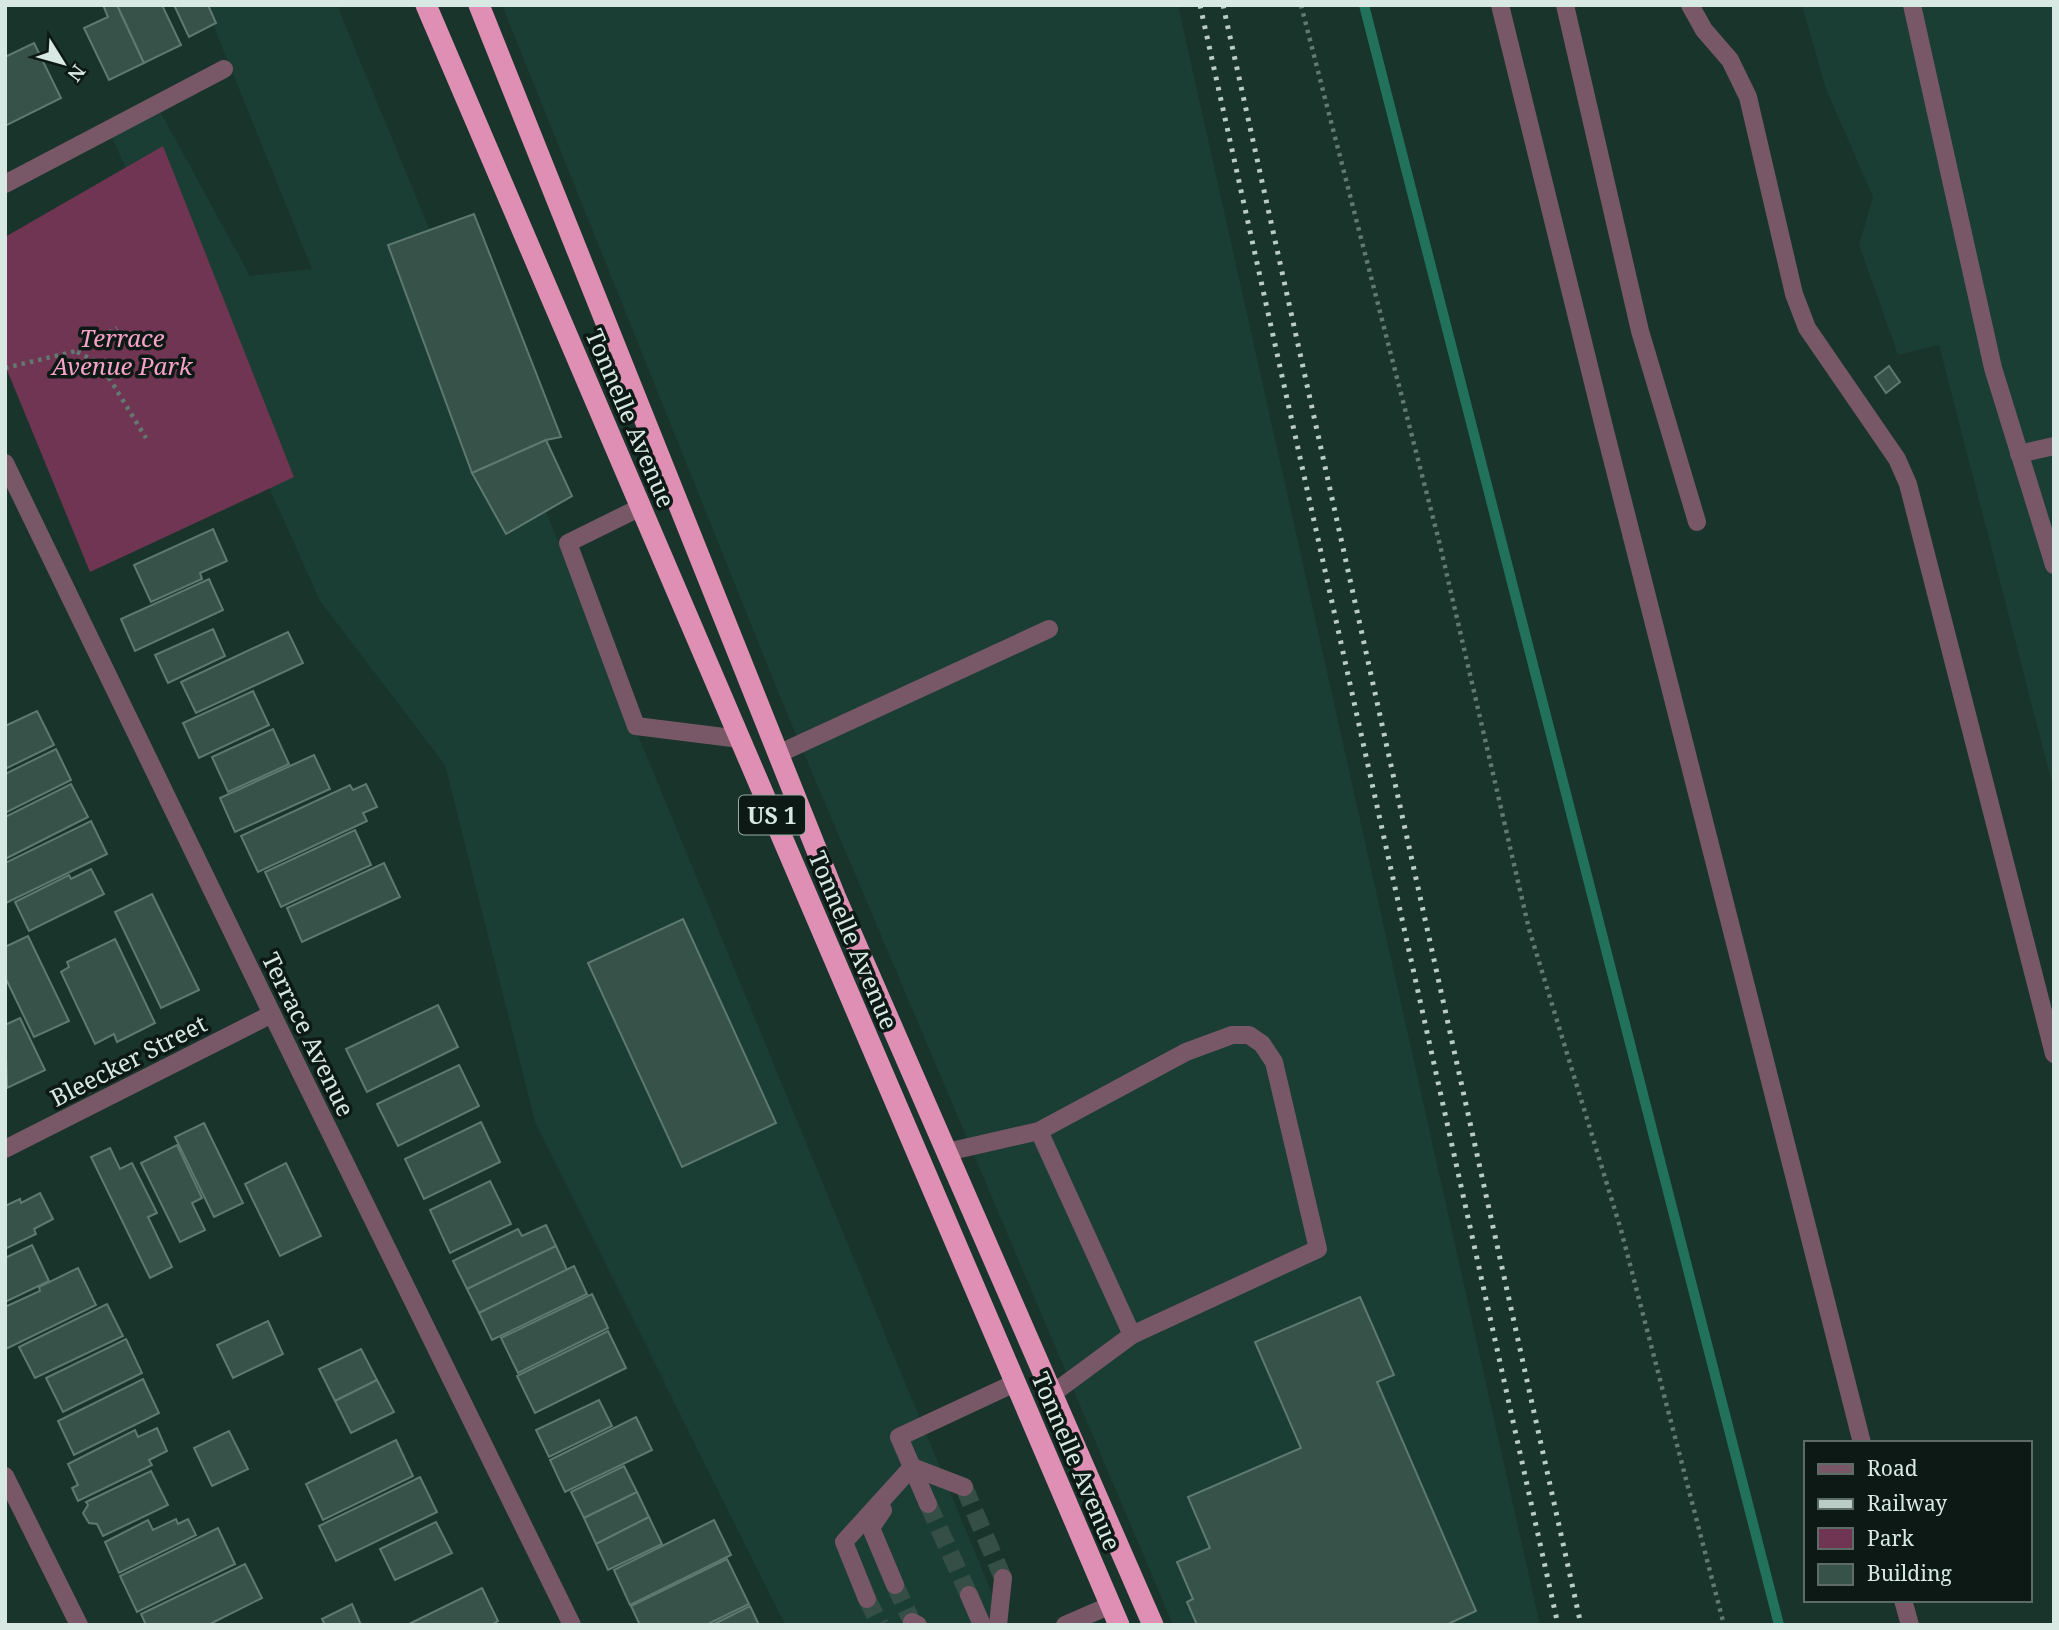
<svg xmlns="http://www.w3.org/2000/svg" width="2059" height="1630" viewBox="0 0 2059 1630" font-family="'Noto Serif',serif">
<style>
.built{fill:#1a3e33}
.green{fill:#703552}
.lines{fill:none;stroke-linecap:round;stroke-linejoin:round}
.stream{stroke:#21715b;stroke-width:10}
.building{fill:#375248;stroke:#5e7a70;stroke-width:2}
.minor-tunnel{stroke:#364f46;stroke-width:18;stroke-dasharray:18 9;stroke-linecap:butt}
.path{stroke:#627971;stroke-width:4.5;stroke-dasharray:3.5 5;stroke-linecap:butt}
.minor{stroke:#785866;stroke-width:18}
.highway{stroke:#de8fb3;stroke-width:21}
.rail{stroke:#baccc6;stroke-width:5;stroke-dasharray:3.5 7;stroke-linecap:butt}
.labels{text-anchor:middle;dominant-baseline:central;stroke-width:7;stroke-linejoin:round;paint-order:stroke}
.shield{fill:#0d1915;stroke:#9baaa4;stroke-width:2}
.shield-label{font-size:23px;font-weight:bold;fill:#d8e8e2}
.park-label{font-size:24px;font-style:italic;fill:#f6a2c8;stroke:#0d1915}
.street-label{font-size:24px;fill:#d8e8e2;stroke:#0d1915}
</style>
<rect width="100%" height="100%" fill="#19342b"/>
<g class="built">
<path d="M205,5H337L1005,1625H785L535,1122L445,765L320,601L110,133L153,98L250,276L312,269Z"/>
<path d="M502,5H1178L1540,1625H1173L783,704Z"/>
<path d="M1802,5H2054V791L1939,345L1898,355L1859,245L1873,197L1826,89Z"/>
</g>
<path class="green" d="M163,146L294,477L90,572L5,365V237Z"/>
<g class="lines">
<path class="stream" d="M1364,5L1779,1625"/>
</g>
<g class="building">
<path d="M103,5H117L144,63L109,80L84,28L108,17Z"/>
<path d="M117,5H162L181,45L144,63Z"/>
<path d="M174,5H208L216,23L189,37Z"/>
<path d="M34,43L61,98L5,126V57Z"/>
<path d="M474,214L561,437L546,440L472,473L388,245Z"/>
<path d="M1889,366L1900,382L1886,393L1875,377Z"/>
<path d="M546,440L572,496L506,534L472,473Z"/>
<path d="M213,529L227,561L200,573L202,579L151,602L134,565Z"/>
<path d="M209,579L223,610L135,651L121,619Z"/>
<path d="M213,629L225,656L168,683L155,655Z"/>
<path d="M288,632L303,663L196,713L181,682Z"/>
<path d="M253,691L269,725L199,758L183,723Z"/>
<path d="M37,711L54,745L5,769V726Z"/>
<path d="M273,729L289,764L228,792L212,757Z"/>
<path d="M56,749L71,780L5,813V774Z"/>
<path d="M314,755L330,789L235,832L220,798Z"/>
<path d="M71,784L88,817L5,859V817Z"/>
<path d="M366,784L377,807L363,813L367,821L258,872L241,836L350,785L353,790Z"/>
<path d="M91,821L107,854L6,903L5,863Z"/>
<path d="M355,830L371,865L281,907L265,872Z"/>
<path d="M384,863L400,897L302,942L287,908Z"/>
<path d="M91,869L104,894L29,931L15,902L69,875L71,879Z"/>
<path d="M152,894L199,990L161,1008L115,912Z"/>
<path d="M683,919L776,1123L682,1167L588,963Z"/>
<path d="M28,936L69,1021L34,1037L5,977V947Z"/>
<path d="M115,939L155,1023L117,1042L114,1034L95,1044L61,972L69,967L67,962Z"/>
<path d="M438,1005L458,1047L367,1092L346,1049Z"/>
<path d="M20,1018L45,1070L7,1088L5,1025Z"/>
<path d="M459,1065L479,1106L398,1146L377,1104Z"/>
<path d="M481,1122L500,1162L424,1199L405,1159Z"/>
<path d="M204,1123L243,1203L214,1217L175,1137Z"/>
<path d="M177,1145L202,1198L192,1203L205,1230L180,1242L141,1163Z"/>
<path d="M110,1148L120,1169L132,1163L157,1213L148,1217L172,1267L150,1278L91,1157Z"/>
<path d="M286,1163L321,1236L280,1256L245,1184Z"/>
<path d="M490,1181L511,1224L450,1253L430,1210Z"/>
<path d="M40,1193L53,1219L34,1229L36,1234L5,1249V1206L20,1199L21,1203Z"/>
<path d="M546,1225L556,1246L467,1289L453,1261L518,1229L522,1236Z"/>
<path d="M32,1245L49,1281L5,1302V1258Z"/>
<path d="M556,1246L567,1270L479,1313L467,1289Z"/>
<path d="M574,1266L587,1294L492,1340L479,1313Z"/>
<path d="M78,1268L96,1305L6,1349L5,1307L40,1291L39,1287Z"/>
<path d="M592,1294L608,1328L518,1373L501,1338Z"/>
<path d="M1360,1297L1394,1375L1377,1382L1476,1611L1446,1625H1197L1187,1602L1193,1599L1177,1562L1210,1548L1188,1497L1301,1448L1255,1342Z"/>
<path d="M107,1304L123,1336L35,1378L19,1347Z"/>
<path d="M268,1321L283,1354L233,1378L217,1345Z"/>
<path d="M608,1331L626,1368L535,1413L517,1376Z"/>
<path d="M126,1339L142,1373L63,1412L46,1378Z"/>
<path d="M361,1349L377,1380L335,1401L319,1369Z"/>
<path d="M143,1379L159,1413L74,1455L58,1421Z"/>
<path d="M377,1380L394,1412L351,1433L335,1401Z"/>
<path d="M599,1400L612,1426L549,1457L536,1430Z"/>
<path d="M636,1417L652,1450L565,1492L550,1460Z"/>
<path d="M157,1428L167,1451L149,1460L152,1465L78,1501L72,1488L78,1485L68,1464L135,1430L138,1437Z"/>
<path d="M229,1431L248,1469L212,1486L194,1448Z"/>
<path d="M396,1440L413,1476L323,1520L306,1484Z"/>
<path d="M624,1466L637,1492L584,1518L571,1492Z"/>
<path d="M151,1471L168,1505L103,1536L97,1524L89,1523L83,1513L88,1505L86,1502Z"/>
<path d="M420,1477L437,1512L336,1561L319,1526Z"/>
<path d="M637,1492L649,1517L596,1544L584,1518Z"/>
<path d="M649,1517L662,1544L608,1570L596,1544Z"/>
<path d="M176,1519L178,1524L188,1519L196,1535L119,1573L105,1542L148,1520L153,1530Z"/>
<path d="M714,1520L731,1555L630,1605L614,1570Z"/>
<path d="M436,1522L452,1553L395,1580L380,1549Z"/>
<path d="M218,1528L235,1564L137,1612L120,1576Z"/>
<path d="M727,1559L749,1604L706,1625H640L631,1606Z"/>
<path d="M245,1564L262,1598L208,1625H146L141,1614Z"/>
<path d="M482,1588L498,1621L491,1625H407Z"/>
<path d="M352,1604L361,1625H325L322,1619Z"/>
<path d="M750,1606L759,1625H712Z"/>
</g>
<g class="lines">
<g class="minor-tunnel">
<path d="M964,1487L1003,1578"/>
<path d="M928,1504L969,1595"/>
<path d="M895,1585L912,1622"/>
<path d="M867,1599L880,1625"/>
</g>
<g class="path">
<path d="M1301,5L1440,545L1529,929L1621,1230L1724,1625"/>
<path d="M77,352L100,363L146,438"/>
<path d="M5,368L76,351L117,328"/>
</g>
<g class="minor">
<path d="M1500,5L1604,427L1862,1443"/>
<path d="M1565,5L1640,331L1697,522"/>
<path d="M1690,5L1704,30L1730,60L1748,97L1794,294L1807,328L1897,459L1908,484L2054,1054"/>
<path d="M1912,5L1993,368L2054,565"/>
<path d="M5,184L224,69"/>
<path d="M2019,454L2054,446"/>
<path d="M5,463L272,1014L572,1625"/>
<path d="M641,507L568,543L636,726L740,739"/>
<path d="M778,754L1049,629"/>
<path d="M1039,1131L1132,1335"/>
<path d="M5,1149L272,1014"/>
<path d="M947,1152L1039,1131L1186,1052L1232,1035H1249L1262,1044L1274,1062L1318,1249L1132,1335L1052,1394"/>
<path d="M912,1467L964,1487"/>
<path d="M5,1476L79,1625"/>
<path d="M928,1504L899,1437L1015,1383"/>
<path d="M883,1510L871,1528L895,1585"/>
<path d="M969,1595L982,1625"/>
<path d="M867,1599L844,1542L912,1467"/>
<path d="M1903,1600L1910,1625"/>
<path d="M912,1622L918,1625"/>
<path d="M998,1625L1003,1578"/>
<path d="M1065,1625L1111,1605"/>
</g>
<g class="highway">
<path d="M426,5L1119,1625"/>
<path d="M479,5L835,896L1153,1625"/>
</g>
<g class="rail">
<path d="M1200,5L1558,1625"/>
<path d="M1223,5L1581,1625"/>
</g>
</g>
<g class="labels">
<rect class="shield" x="739" y="795.5" width="66" height="39" rx="5"/>
<g class="shield-label">
<text x="772" y="815">US 1</text>
</g>
<g class="park-label">
<text x="122" y="337">Terrace<tspan x="122" dy="28">Avenue Park</tspan></text>
</g>
<g class="street-label">
<text transform="translate(631 418) rotate(67)">Tonnelle Avenue</text>
<text transform="translate(854 940) rotate(67)">Tonnelle Avenue</text>
<text transform="translate(309 1034) rotate(64)">Terrace Avenue</text>
<text transform="translate(128 1060) rotate(-27)">Bleecker Street</text>
<text transform="translate(1077 1461) rotate(67)">Tonnelle Avenue</text>
</g>
</g>
<rect width="2059" height="1630" fill="none" stroke="#d8e8e2" stroke-width="14"/>
<rect x="1804" y="1441" width="228" height="161" fill="#0d1915" stroke="#5e6c67" stroke-width="2"/>
<rect x="1818" y="1464" width="35" height="10" fill="#785866" stroke="#5e6c67" stroke-width="2"/>
<text x="1867" y="1476" font-size="21" fill="#d8e8e2">Road</text>
<rect x="1818" y="1499" width="35" height="10" fill="#baccc6" stroke="#5e6c67" stroke-width="2"/>
<text x="1867" y="1511" font-size="21" fill="#d8e8e2">Railway</text>
<rect x="1818" y="1528" width="35" height="21" fill="#703552" stroke="#5e6c67" stroke-width="2"/>
<text x="1867" y="1546" font-size="21" fill="#d8e8e2">Park</text>
<rect x="1818" y="1564" width="35" height="21" fill="#375248" stroke="#5e6c67" stroke-width="2"/>
<text x="1867" y="1581" font-size="21" fill="#d8e8e2">Building</text>
<g transform="translate(63 63) rotate(127)" stroke="#0d1915" stroke-width="5" paint-order="stroke">
<path d="M0-5L12 26L0 18L-12 26Z" fill="#d8e8e2"/>
<text y="-10" font-size="19" font-weight="bold" text-anchor="middle" fill="#d8e8e2">N</text>
</g>
</svg>
